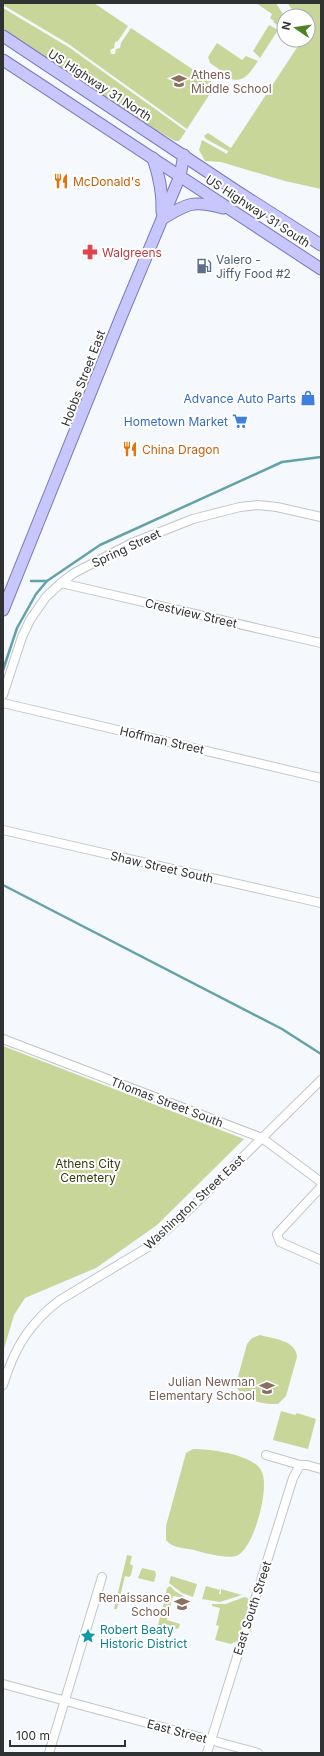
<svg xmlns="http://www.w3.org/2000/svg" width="324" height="1756" viewBox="0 0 324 1756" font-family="Inter,sans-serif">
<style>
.green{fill:#c9d699}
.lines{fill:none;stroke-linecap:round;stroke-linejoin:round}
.stream{stroke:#63a3a8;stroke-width:2.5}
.minor-casing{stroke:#c2c5c8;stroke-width:10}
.major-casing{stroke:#7b7ab6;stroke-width:13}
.minor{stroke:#fff;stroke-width:8}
.major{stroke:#c8c7fd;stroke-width:11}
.labels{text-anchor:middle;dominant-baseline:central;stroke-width:4;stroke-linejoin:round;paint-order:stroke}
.education-label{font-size:12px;fill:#785e54;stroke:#fff;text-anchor:end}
.street-label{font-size:12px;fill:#303133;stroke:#fff}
.food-label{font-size:12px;fill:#c56008;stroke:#fff;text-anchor:start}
.health-label{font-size:12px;fill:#be3a42;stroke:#fff;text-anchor:start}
.service-label{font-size:12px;fill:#4e5e75;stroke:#fff;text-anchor:start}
.shop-label{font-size:12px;fill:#366cbe;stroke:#fff;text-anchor:end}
.park-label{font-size:12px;fill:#343c0a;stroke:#fff}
.culture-label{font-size:12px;fill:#0d838f;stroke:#fff;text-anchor:start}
</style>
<rect width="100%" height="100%" fill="#f5f8fc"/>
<g class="green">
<path d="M3,3H94L128,26L118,41L115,42L114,48L110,50L111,54H115L116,49L120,48L121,43L131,28L213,83V89L187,129L67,43L3,5Z"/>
<path d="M256,3H276L284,16L280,27L273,22L274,21L270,18L272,14Z"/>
<path d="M288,3H321V189L285,181L221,162L205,161L199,150L202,140L227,154L228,151L206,139L204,136L208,133L231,148L302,40H308V31L313,23L308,20V16C300,16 290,10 288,3Z"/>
<path d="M3,8L70,48L186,131L179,141H175L121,109L3,33Z"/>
<path d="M269,25L278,30L260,58L253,51Z"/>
<path d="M217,43L242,60L246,56L258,61C249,74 243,84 228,78L229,76L210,63L208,57Z"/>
<path d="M3,1046L244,1139L157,1225L96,1268L25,1298L14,1315L3,1352Z"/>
<path d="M260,1335C274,1339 296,1340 297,1357L286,1396L278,1404C264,1405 239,1400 236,1384L247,1344L252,1338Z"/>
<path d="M281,1411L295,1415L297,1413L316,1419L308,1449L273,1440Z"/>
<path d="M193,1449C210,1449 251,1454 261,1470C271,1485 254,1550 236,1556C226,1559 204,1553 194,1550C184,1548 172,1548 166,1540V1526L186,1453Z"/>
<path d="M127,1555L132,1556L130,1564L133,1566L131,1575L129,1577L125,1576L117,1609H114Z"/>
<path d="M142,1568L155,1571L156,1575L154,1582L138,1578Z"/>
<path d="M171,1576L197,1584L193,1597L182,1593L169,1583Z"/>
<path d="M170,1586L175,1591L185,1597V1598L173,1596L169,1612L162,1611L167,1588Z"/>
<path d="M206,1586L220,1590L219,1594H221V1589L242,1595L220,1602L202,1599Z"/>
<path d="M244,1597L250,1599V1600L237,1641L231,1644L215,1640L219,1626L216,1625L220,1608L212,1606V1604H226Z"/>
<path d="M161,1613L168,1614L167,1620L180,1624L179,1628L176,1629L158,1625Z"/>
</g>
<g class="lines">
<g class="stream">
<path d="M31,581H47"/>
<path d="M3,670L17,628L36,594L47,581L100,545L282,462L321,457"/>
<path d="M3,885L282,1029L321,1054"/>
</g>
<g class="minor-casing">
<g id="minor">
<path d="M61,583L321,643"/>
<path d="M3,695L22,637L30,620L46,597L61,583L74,573L132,543L193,519L240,507L258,505L277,507L321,517"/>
<path d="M3,703L321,778"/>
<path d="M3,830L321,903"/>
<path d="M3,1039L262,1138L321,1182"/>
<path d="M321,1187L277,1234L280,1242L321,1260"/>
<path d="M3,1385C14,1349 29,1323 60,1300L148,1247L196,1203L321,1080"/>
<path d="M266,1455L300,1465H307L321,1469"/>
<path d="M3,1684L258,1753"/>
<path d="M49,1753L102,1577"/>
<path d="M207,1753L293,1478L300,1465"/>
</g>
</g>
<g class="major-casing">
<g id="major">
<path d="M3,36L235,190L321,245"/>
<path d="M3,60L321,269"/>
<path d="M153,158C159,176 163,192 162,212"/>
<path d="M162,219C188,203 193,200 223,208"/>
<path d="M3,610L121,317L180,176L184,155"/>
</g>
</g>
<use href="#minor" class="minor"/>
<use href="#major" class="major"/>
</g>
<defs>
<g id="school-bare" transform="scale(1.2)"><path d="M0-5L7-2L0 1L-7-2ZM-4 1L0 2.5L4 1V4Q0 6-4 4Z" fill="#8d6e63" stroke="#fff" stroke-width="2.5" paint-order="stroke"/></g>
<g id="restaurant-bare" transform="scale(1.2)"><path d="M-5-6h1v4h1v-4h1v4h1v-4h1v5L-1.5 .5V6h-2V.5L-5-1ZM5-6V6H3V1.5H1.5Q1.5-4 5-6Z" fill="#e8710a" stroke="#fff" stroke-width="2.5" paint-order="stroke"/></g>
<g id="pharmacy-bare" transform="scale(1.2)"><path d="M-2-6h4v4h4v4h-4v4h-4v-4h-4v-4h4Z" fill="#e0444e" stroke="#fff" stroke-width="2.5" paint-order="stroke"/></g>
<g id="fuel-bare" transform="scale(1.2)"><path d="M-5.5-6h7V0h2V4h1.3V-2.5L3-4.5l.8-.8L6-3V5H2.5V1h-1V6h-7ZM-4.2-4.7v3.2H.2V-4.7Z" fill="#5c6f8a" stroke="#fff" stroke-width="2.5" paint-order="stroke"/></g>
<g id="shop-bare" transform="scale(1.2)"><path d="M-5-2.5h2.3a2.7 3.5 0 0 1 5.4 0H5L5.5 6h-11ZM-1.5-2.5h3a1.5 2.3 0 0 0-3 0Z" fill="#3f7fe0" stroke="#fff" stroke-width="2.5" paint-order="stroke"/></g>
<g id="supermarket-bare" transform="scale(1.2)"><path d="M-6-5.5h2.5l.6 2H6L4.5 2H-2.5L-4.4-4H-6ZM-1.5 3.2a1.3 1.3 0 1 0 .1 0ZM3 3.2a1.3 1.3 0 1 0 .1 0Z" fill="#3f7fe0" stroke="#fff" stroke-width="2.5" paint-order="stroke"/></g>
<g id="sight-bare" transform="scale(1.2)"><path d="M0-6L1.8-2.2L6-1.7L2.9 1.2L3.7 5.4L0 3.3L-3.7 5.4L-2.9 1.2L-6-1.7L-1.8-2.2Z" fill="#0f9aa8" stroke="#fff" stroke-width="2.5" paint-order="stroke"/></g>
</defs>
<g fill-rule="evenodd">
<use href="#school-bare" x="179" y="81"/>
<use href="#restaurant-bare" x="61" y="181"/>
<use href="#pharmacy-bare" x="90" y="252"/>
<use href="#fuel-bare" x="204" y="266"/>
<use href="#shop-bare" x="308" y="398"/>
<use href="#supermarket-bare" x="240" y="421"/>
<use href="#restaurant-bare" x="130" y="449"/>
<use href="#school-bare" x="267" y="1388"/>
<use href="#school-bare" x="182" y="1604"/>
<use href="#sight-bare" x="88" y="1636"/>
</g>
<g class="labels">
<g class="education-label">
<text x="191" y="74" text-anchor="start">Athens<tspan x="191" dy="14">Middle School</tspan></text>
<text x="255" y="1381">Julian Newman<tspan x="255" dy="14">Elementary School</tspan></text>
<text x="170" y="1597">Renaissance<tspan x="170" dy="14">School</tspan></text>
</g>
<g class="street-label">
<text transform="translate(100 85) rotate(33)">US Highway 31 North</text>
<text transform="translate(258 211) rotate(33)">US Highway 31 South</text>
<text transform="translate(83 378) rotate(-69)">Hobbs Street East</text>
<text transform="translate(126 548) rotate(-25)">Spring Street</text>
<text transform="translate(191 613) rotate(13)">Crestview Street</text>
<text transform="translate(162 740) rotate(13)">Hoffman Street</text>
<text transform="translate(162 867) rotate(13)">Shaw Street South</text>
<text transform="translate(167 1102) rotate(21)">Thomas Street South</text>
<text transform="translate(194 1202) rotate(-43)">Washington Street East</text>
<text transform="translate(252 1608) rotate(-72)">East South Street</text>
<text transform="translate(177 1731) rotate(15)">East Street</text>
</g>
<g class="food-label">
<text x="73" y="181">McDonald's</text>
<text x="142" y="449">China Dragon</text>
</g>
<g class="health-label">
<text x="102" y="252">Walgreens</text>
</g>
<g class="service-label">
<text x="216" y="259">Valero -<tspan x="216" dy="14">Jiffy Food #2</tspan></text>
</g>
<g class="shop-label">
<text x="296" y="398">Advance Auto Parts</text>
<text x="228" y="421">Hometown Market</text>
</g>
<g class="park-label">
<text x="88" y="1163">Athens City<tspan x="88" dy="14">Cemetery</tspan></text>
</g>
<g class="culture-label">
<text x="100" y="1629">Robert Beaty<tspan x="100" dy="14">Historic District</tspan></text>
</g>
</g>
<rect width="324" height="1756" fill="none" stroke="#303133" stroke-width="8"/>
<g transform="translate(296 28) rotate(283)"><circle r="19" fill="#ffffff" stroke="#acadad"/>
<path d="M0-3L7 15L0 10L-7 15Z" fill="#4b831e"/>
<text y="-6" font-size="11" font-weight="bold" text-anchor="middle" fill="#303133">N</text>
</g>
<path d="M10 1740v6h115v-6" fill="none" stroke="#303133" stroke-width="2"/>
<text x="16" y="1740" font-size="12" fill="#303133" stroke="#ffffff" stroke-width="3" paint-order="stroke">100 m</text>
</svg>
